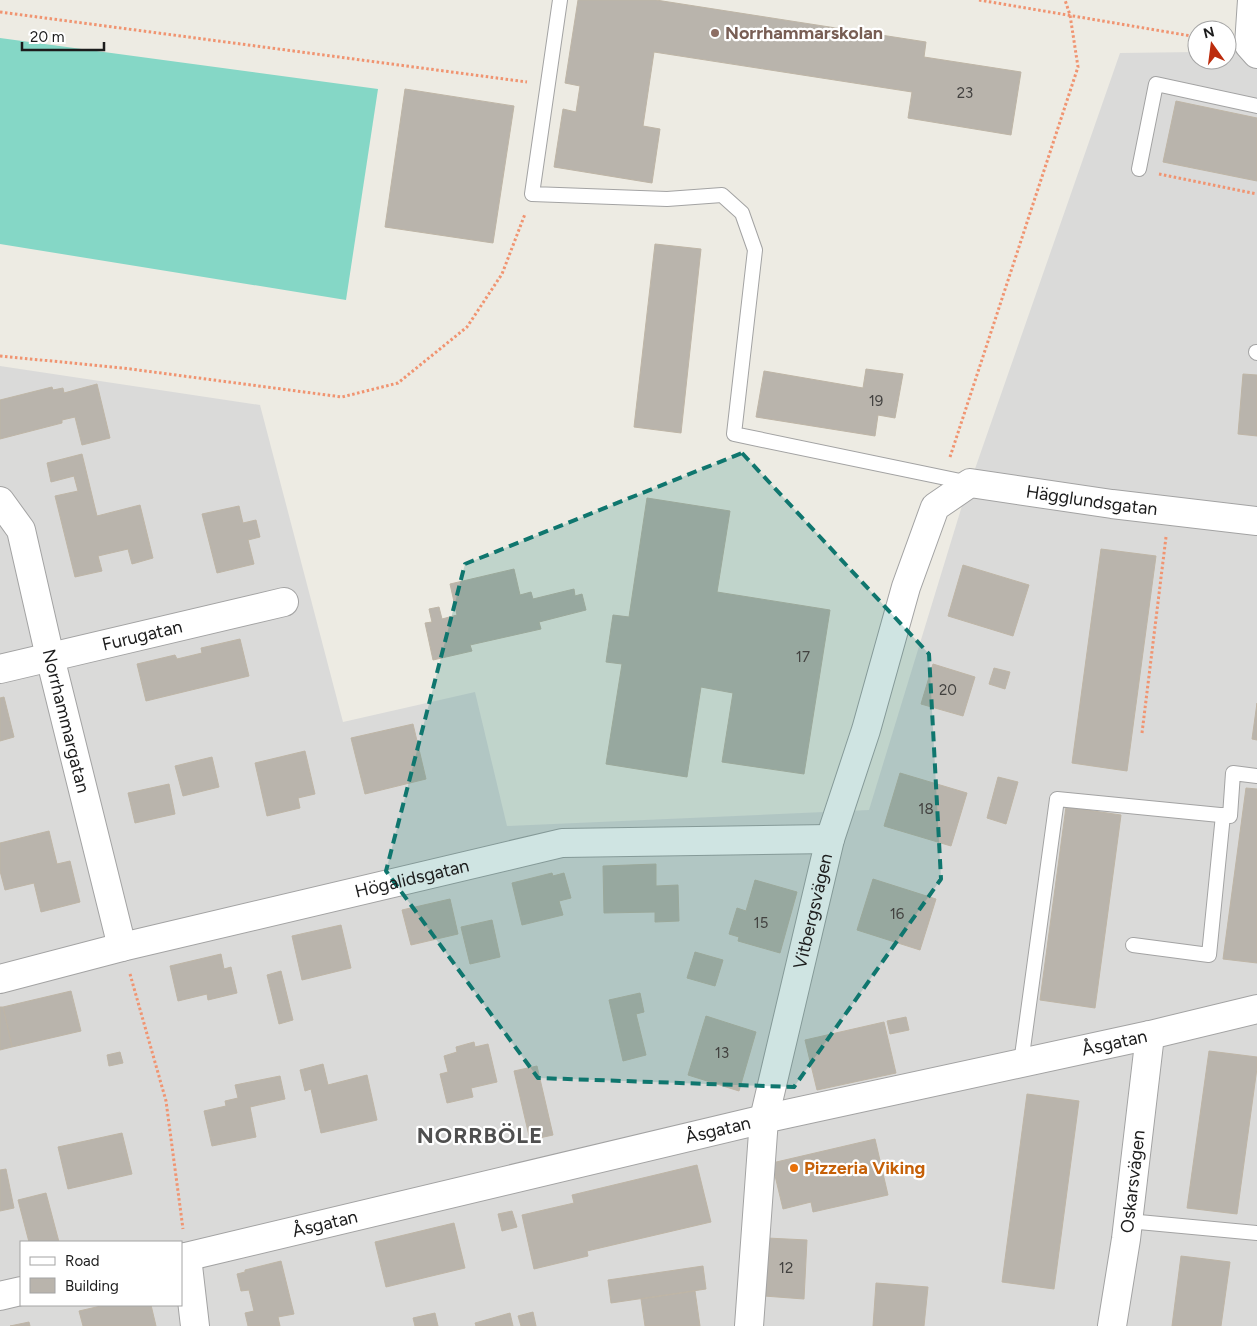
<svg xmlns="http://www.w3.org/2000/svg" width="1257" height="1326" viewBox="0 0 1257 1326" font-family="Figtree,sans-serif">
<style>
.residential{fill:#dadad9;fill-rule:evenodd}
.pitch{fill:#85d7c6}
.building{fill:#b9b4ac;stroke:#beb5a6}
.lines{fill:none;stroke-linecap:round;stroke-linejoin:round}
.lane-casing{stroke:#a3a3a3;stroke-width:16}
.street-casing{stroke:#a3a3a3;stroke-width:30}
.path{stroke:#f09471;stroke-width:3;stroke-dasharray:2.5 2.5;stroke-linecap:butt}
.lane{stroke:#fff;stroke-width:14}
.street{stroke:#fff;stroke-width:28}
.marked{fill:#0f766e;fill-opacity:0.2;stroke:#0f766e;stroke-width:4;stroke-dasharray:10 6;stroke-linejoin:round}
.education-dot{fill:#8d6e63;stroke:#fff;stroke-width:2}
.food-dot{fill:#e8710a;stroke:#fff;stroke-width:2}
.labels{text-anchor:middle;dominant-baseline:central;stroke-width:4.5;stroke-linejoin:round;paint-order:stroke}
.number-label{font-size:15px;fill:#434240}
.education-label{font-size:18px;font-weight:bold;fill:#785e54;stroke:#fff;text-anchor:start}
.street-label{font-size:18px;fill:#1c1c1c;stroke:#fff}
.food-label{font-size:18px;font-weight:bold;fill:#c56008;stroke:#fff;text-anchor:start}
.district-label{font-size:22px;font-weight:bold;letter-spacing:1px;fill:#4f4f4f;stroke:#fff}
</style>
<rect width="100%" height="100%" fill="#edebe3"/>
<path class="residential" d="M1197,52V60H1227V52H1257V1326H0V366L260,405L343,722L475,692L507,826L869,810L961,509L1120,53ZM21,1242H181V1305H21Z"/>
<path class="pitch" d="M0,38L378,89L346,300L0,244Z"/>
<g class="building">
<path d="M578,0H656L926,42L924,57L1021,72L1011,135L908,118L912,92L654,52L643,126L660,129L652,183L554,167L563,109L576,112L580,86L565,83Z"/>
<path d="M405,89L514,106L493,243L385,227Z"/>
<path d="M1176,101L1257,118V181L1163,162Z"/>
<path d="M655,244L701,249L681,433L634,427Z"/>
<path d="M866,369L903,374L895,418L878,415L875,436L756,417L764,371L863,388Z"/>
<path d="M1243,374L1257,375V436L1238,434Z"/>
<path d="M97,384L110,438L82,445L75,417L62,420V423L0,439V400L52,387L53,390L63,388L64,393Z"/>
<path d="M82,454L97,516L140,505L153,558L132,564L128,549L98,556L102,571L75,577L55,496L78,491L74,476L51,482L47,463Z"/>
<path d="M647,498L730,511L717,592L830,610L804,774L722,762L733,693L701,687L687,777L606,764L622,664L606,662L613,615L629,617Z"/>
<path d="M239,506L243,523L256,520L260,537L248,540L254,564L217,573L202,514Z"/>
<path d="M1101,549L1156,556L1127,771L1072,763Z"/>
<path d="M963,565L1029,585L1013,636L948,616Z"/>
<path d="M514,569L520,595L531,592L533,599L574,589L575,596L582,594L586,610L539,622L541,629L470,645L472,651L433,660L425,623L432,622L429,609L439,607L442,619L457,615L450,584Z"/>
<path d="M240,639L249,676L146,701L137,664L175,655L177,659L202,653L201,648Z"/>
<path d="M933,664L975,677L963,716L921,704Z"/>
<path d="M994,668L1010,672L1005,689L989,684Z"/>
<path d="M4,697L14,737L0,741V698Z"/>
<path d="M1257,703V740L1252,739Z"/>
<path d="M413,724L426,779L365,794L351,738Z"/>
<path d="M305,751L315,794L298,798L300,808L267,816L255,763Z"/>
<path d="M212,757L219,787L183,796L175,766Z"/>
<path d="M900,773L967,793L951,846L884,826Z"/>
<path d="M998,777L1018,782L1006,824L987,818Z"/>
<path d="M169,784L175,814L135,823L128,793Z"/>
<path d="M1246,788L1257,789V963L1223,959Z"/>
<path d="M1066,807L1121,815L1095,1008L1040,1000Z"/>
<path d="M49,831L57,864L70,861L80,902L41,912L34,883L5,890L0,871V843Z"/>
<path d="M656,864V886L678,885L679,921L655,922V912L604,913L603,866Z"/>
<path d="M552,873L553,876L564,873L571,898L559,901L563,915L522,925L512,883Z"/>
<path d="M873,879L936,899L920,950L857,930Z"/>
<path d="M755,880L797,892L780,953L738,941L739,937L729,934L737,908L746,911Z"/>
<path d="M450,899L458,934L411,945L402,910Z"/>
<path d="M492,920L500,957L470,964L461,927Z"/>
<path d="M341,925L351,968L302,980L292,936Z"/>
<path d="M695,952L723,960L715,986L687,978Z"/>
<path d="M221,954L224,969L231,967L237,993L208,1000L207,994L178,1001L170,966Z"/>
<path d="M281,971L293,1020L279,1024L267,975Z"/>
<path d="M71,991L81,1031L12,1047L3,1007Z"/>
<path d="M640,993L644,1012L636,1014L646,1055L623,1061L609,1000Z"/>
<path d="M0,1007H3L12,1047L0,1050Z"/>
<path d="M706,1016L756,1032L739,1091L688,1075Z"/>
<path d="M906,1017L909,1030L890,1034L887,1021Z"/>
<path d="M884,1022L896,1073L817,1090L805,1040Z"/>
<path d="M474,1042L475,1047L488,1044L497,1082L471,1088L473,1097L447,1103L440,1074L448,1072L444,1056L457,1052L456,1047Z"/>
<path d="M1209,1051L1257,1057V1068L1237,1214L1187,1208Z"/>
<path d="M120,1052L123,1063L109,1066L107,1055Z"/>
<path d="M323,1064L328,1085L367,1075L377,1120L321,1133L311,1089L305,1091L300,1070Z"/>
<path d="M537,1066L553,1135L530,1140L514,1071Z"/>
<path d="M280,1076L285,1099L250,1107L256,1137L212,1146L204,1111L226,1106L225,1101L238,1098L235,1085Z"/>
<path d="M1027,1094L1079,1101L1054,1289L1002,1282Z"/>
<path d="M122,1133L132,1174L68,1189L58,1147Z"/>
<path d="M875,1139L888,1195L813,1212L811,1202L783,1209L772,1163Z"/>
<path d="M697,1165L711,1222L587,1251L588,1256L534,1269L522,1215L574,1203L572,1195Z"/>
<path d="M6,1169L14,1208L0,1211V1170Z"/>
<path d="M46,1193L59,1242H29L18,1200Z"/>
<path d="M512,1211L517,1227L502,1231L498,1214Z"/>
<path d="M454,1223L465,1268L386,1287L375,1242Z"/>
<path d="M767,1238L807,1240L804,1299L764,1296Z"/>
<path d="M1181,1256L1230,1262L1221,1326H1172Z"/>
<path d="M281,1261L294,1314L278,1317L280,1326H248L245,1313L254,1311L249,1290L241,1291L237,1274L245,1272V1270Z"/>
<path d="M703,1266L706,1289L611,1303L608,1280Z"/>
<path d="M876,1283L928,1287L924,1326H873Z"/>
<path d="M695,1291L700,1326H645L641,1299Z"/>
<path d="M105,1305H151L156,1326H83L79,1311Z"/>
<path d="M533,1312L536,1326H521L518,1316Z"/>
<path d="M435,1313L438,1326H415L413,1318Z"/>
<path d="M510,1313L513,1326H476L475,1323Z"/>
<path d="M29,1322L30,1326H10Z"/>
</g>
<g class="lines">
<g class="lane-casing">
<g id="lane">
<path d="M560,0L532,194L667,199L722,195L742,213L755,250L734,434L970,483"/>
<path d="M1139,169L1156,84L1257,106"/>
<path d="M1256,352L1257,353"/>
<path d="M1133,945L1209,955L1223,815"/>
<path d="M1021,1063L1057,799L1230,816L1233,773L1257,776"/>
<path d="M1128,1221L1257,1233"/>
</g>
</g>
<g class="street-casing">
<g id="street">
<path d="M1252,0L1249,45L1257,54"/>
<path id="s1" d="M0,501L21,530L50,657L122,947"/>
<path id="s2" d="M0,669L284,602"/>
<path id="s3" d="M0,979L122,947L562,843L830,839"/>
<path d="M187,1257L195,1326"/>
<path id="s4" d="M181,1258L764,1119L1150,1035L1257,1009"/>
<path d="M0,1296L21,1291"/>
<path id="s5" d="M749,1326L764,1119L830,839L866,730L906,587L935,507L970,483L1112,504L1257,521"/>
<path id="s6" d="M1112,1326L1126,1239L1150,1035"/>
</g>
</g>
<g class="path">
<path d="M979,0L1197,37"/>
<path d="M0,12L527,82"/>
<path d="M1159,174L1257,194"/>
<path d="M0,356L123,368L342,397L398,383L467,327L502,274L525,214"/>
<path d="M950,457L1078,67L1070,15L1065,0"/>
<path d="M1142,733L1166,537"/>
<path d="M130,974L166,1101L183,1229"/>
</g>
<use href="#lane" class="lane"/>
<use href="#street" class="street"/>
</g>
<path class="marked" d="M742,453L929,654L941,879L794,1087L538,1078L386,871L465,564Z"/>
<circle class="education-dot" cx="715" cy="33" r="5"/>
<circle class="food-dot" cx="794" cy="1168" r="5"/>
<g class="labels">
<g class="number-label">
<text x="965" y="93">23</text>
<text x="876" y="401">19</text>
<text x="803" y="657">17</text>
<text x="948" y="690">20</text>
<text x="926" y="809">18</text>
<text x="897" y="914">16</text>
<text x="761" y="923">15</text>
<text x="722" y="1053">13</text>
<text x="786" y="1268">12</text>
</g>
<g class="education-label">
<text x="725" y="33">Norrhammarskolan</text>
</g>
<g class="street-label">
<text stroke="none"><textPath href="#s5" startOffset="1009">Hägglundsgatan</textPath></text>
<text stroke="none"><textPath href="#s2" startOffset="146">Furugatan</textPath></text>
<text stroke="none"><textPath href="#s1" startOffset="232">Norrhammargatan</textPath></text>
<text stroke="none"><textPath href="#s3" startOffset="424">Högalidsgatan</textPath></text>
<text stroke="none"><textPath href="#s5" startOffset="421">Vitbergsvägen</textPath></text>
<text stroke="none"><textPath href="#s4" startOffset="958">Åsgatan</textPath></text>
<text stroke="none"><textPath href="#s4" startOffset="552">Åsgatan</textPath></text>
<text stroke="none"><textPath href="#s6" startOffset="146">Oskarsvägen</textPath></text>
<text stroke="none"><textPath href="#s4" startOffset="148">Åsgatan</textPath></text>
</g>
<g class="food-label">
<text x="804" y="1168">Pizzeria Viking</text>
</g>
<g class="district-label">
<text x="480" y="1135">NORRBÖLE</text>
</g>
</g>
<rect x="20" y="1241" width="162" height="65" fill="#ffffff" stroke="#a4a4a4"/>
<rect x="30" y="1257" width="25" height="8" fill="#ffffff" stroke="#a4a4a4"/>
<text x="65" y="1266" font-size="15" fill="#1c1c1c">Road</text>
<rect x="30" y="1278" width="25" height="15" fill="#b9b4ac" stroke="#a4a4a4"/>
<text x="65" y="1291" font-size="15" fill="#1c1c1c">Building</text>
<g transform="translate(1212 45) rotate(346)"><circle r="24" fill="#ffffff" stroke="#a4a4a4"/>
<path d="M0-4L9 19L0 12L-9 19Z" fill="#bc2c0d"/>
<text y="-8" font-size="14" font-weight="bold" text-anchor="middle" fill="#1c1c1c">N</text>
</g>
<path d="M22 42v8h82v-8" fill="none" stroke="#1c1c1c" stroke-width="2.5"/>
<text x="30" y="42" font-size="15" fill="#1c1c1c" stroke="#ffffff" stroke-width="4" paint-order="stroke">20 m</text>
</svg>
